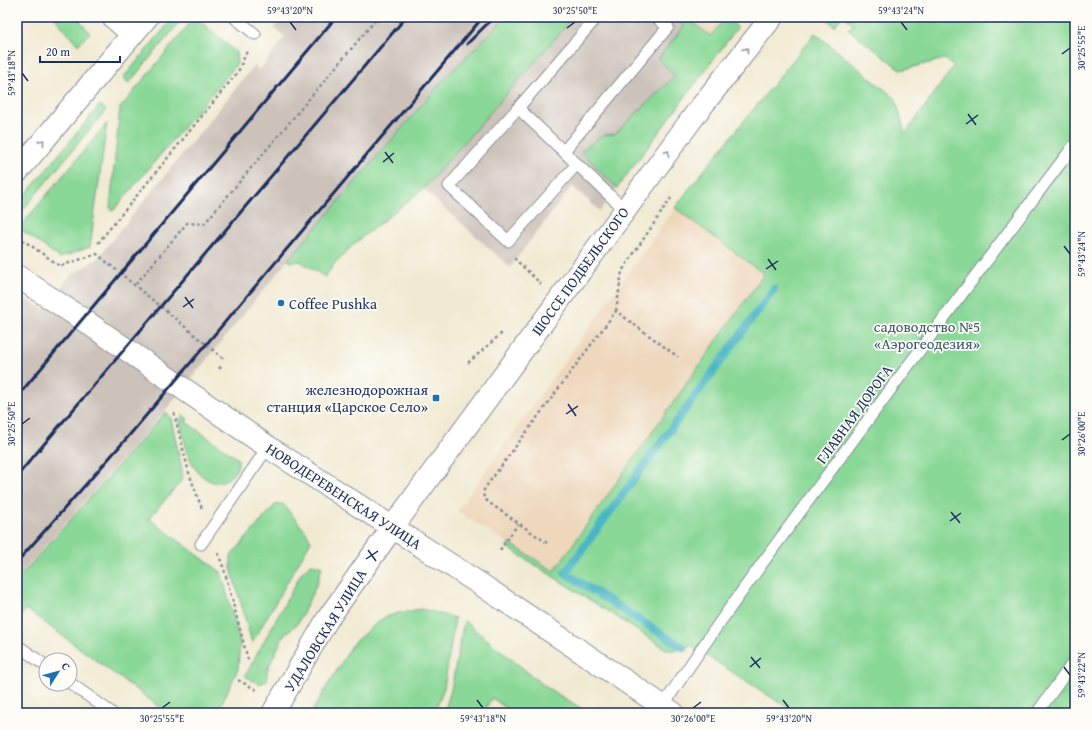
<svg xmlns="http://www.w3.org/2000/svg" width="1092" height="730" viewBox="0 0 1092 730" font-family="'Gentium Book Plus',serif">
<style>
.built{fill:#eed7bb}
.industrial{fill:#ccc2b9}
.green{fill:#8ad897;stroke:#52847a}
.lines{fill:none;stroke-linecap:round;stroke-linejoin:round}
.stream{stroke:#49b6c4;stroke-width:8}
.lane-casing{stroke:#868c98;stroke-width:13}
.street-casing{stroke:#868c98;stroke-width:24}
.secondary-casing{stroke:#868c98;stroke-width:24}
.path{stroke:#868c98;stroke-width:2.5;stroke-dasharray:3 3;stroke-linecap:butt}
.lane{stroke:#fff;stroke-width:11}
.street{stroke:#fff;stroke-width:22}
.secondary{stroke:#fff;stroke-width:22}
.rail{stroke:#1b2f5e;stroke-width:3}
.oneway{stroke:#8d97ae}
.ticks{fill:none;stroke:#1b2f5e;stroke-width:1.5}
.poi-dot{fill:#1f6fb2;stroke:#fdfcf7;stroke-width:1.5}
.labels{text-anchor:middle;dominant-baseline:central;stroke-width:3.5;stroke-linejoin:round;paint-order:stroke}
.street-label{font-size:15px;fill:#1b2f5e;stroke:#fdfcf7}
.poi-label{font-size:15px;fill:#1b2f5e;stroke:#fdfcf7;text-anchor:start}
.park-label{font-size:15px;fill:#37596c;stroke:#fdfcf7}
.neatline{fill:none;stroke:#1b2f5e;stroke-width:1.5}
.ticks-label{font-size:10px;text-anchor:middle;fill:#1b2f5e}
</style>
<rect width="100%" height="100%" fill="#fdfcf7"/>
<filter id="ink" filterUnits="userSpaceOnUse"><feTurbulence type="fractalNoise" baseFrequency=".025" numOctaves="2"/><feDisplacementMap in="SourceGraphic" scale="8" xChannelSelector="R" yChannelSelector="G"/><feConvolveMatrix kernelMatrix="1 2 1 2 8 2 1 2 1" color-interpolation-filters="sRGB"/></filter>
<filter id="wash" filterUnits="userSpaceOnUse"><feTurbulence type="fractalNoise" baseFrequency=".012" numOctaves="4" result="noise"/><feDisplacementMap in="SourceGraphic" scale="16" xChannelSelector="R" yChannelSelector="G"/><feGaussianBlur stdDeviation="0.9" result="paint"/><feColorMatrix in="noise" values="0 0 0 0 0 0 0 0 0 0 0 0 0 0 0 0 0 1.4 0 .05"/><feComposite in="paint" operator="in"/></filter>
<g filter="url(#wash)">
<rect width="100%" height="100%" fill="#f1ead2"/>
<g class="built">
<path d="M693,17H726L710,36L690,20Z"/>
<path d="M675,208L764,274L554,572L457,511Z"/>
</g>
<g class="industrial">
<path d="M282,17L284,18L285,17H506L446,77L288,260L163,413L17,578V295L44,309L70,276L96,260L254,66L260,70L285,37L274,28Z"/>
<path d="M574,17H674L684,26L658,59L675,76L615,134L603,135L581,151L617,188L600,211L572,186L510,267L423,189Z"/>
</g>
<g class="green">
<path d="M54,17H77L90,33L78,45Z"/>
<path d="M174,17H184L129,83L123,78Z"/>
<path d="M195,17L236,52L237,64L113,211L110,208L120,108Z"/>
<path d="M506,17H574L423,189L355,243L335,263L325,277L300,261L290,262L288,260L446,77Z"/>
<path d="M674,17H693L690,20L710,36L726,17L736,26L737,28L617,188L581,151L603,135L615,134L675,76L658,59L684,26Z"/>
<path d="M831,17H842L834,26L828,20Z"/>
<path d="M845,17H1075V713H796L690,645C683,649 677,651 668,650L507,547L509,543L554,571L764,274L675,208L689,189L815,33L896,99L905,134L954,66L945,59L901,70L848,29L853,24Z"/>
<path d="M100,105L106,110L17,217V205Z"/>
<path d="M107,123L90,247L60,258L19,228Z"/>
<path d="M166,412L171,418L183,475L181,481L149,519L221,572L240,642L238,669L217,713H168L26,609L17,620V580Z"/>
<path d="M183,415L188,419L186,422L237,458C238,460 239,462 238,464C237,475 221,486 210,481C206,479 201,475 198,472C186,458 184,437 180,420Z"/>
<path d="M283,504L306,532L311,541L252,643L231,568V556L275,505Z"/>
<path d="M311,564L317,565L322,567L316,586L298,623L284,635L267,670V681L259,684L245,676L302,572Z"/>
<path d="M422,609L455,618L444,688L434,713H311L354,642L383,618L402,612Z"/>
<path d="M464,621L546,687L589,713H513L492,698L483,713H444L451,690Z"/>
</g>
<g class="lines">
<path class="stream" d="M684,648L565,573L774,289"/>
</g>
</g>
<g filter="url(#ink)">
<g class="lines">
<g class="lane-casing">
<g id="lane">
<path d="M234,17L255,34"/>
<path d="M518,108L597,17"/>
<path d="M564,151L668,27L656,17"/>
<path d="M577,164L508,241L449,186L518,108L625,210"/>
<path d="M201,544L268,447"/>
<path d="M17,645L46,666"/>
<path d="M70,683L112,713"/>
<path d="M663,706C709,635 760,566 811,497C898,379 986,261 1075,144"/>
<path d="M1037,713L1075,660"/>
</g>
</g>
<g class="street-casing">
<g id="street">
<path d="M113,17L132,34"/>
<path d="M392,528L697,112L772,17"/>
</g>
</g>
<g class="secondary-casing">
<g id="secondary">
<path d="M17,172L147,17"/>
<path d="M17,276L82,319L268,447L480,584L673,713"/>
<path d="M273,713L327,620L392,528"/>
</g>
</g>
<g class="path">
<path d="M730,20L733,17"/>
<path d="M17,236L60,266L97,254L225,360"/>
<path d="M98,243L238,72L247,51"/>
<path d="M514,258L541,284"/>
<path d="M136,284L187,223L204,224L378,17"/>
<path d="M616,311L622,271L671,198"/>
<path d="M468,363L502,333"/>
<path d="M219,369L222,365"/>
<path d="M174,413L189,473L202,509"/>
<path d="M547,543L488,502C483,497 482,494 485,488L616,311L678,357"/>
<path d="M500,550L518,524"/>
<path d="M218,553L224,569L248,660"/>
<path d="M238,680L257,690"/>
</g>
<use href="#lane" class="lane"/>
<use href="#street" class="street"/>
<use href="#secondary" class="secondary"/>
<g class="rail">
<path d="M467,44L494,17"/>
<path d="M17,397L336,17"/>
<path d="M17,476L406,17"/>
<path d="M17,562L127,438L483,17"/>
</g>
</g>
<defs><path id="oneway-chevron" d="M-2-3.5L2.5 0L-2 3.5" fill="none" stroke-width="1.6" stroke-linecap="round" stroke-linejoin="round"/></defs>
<g class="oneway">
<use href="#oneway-chevron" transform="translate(746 50) rotate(-52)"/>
<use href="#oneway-chevron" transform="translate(42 142) rotate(-50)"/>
<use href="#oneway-chevron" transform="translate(667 153) rotate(-53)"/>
</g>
</g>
<path class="ticks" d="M290,22L296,30M901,22L907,30M567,28L575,22M1062,54L1070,48M22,73L28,81M968,114L976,125M966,124L978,115M385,152L393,163M383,162L394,153M1064,246L1070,254M768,259L776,270M766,269L778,261M185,297L193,308M183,307L194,299M568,404L576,416M566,414L578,406M22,424L30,418M1062,440L1070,434M951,512L960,523M950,521L961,513M368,550L376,561M366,559L378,551M751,657L760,668M750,667L761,658M1064,667L1070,675M477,700L483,708M783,700L789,708M162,708L170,702M693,708L701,702"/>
<g class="poi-dot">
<circle cx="281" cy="303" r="4"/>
<rect x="432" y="394" width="8" height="8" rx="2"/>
</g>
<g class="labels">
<g class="street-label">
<text transform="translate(580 271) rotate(-54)">ШОССЕ ПОДБЕЛЬСКОГО</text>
<text transform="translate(854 414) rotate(-54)">ГЛАВНАЯ ДОРОГА</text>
<text transform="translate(344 496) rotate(33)">НОВОДЕРЕВЕНСКАЯ УЛИЦА</text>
<text transform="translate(325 630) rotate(-58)">УДАЛОВСКАЯ УЛИЦА</text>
</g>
<g class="poi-label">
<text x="289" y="303">Coffee Pushka</text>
<text x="428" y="389" text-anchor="end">железнодорожная<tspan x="428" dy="17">станция «Царское Село»</tspan></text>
</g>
<g class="park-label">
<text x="927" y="326">садоводство №5<tspan x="927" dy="17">«Аэрогеодезия»</tspan></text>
</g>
</g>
<rect width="1092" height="730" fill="none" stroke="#fdfcf7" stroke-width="44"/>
<g transform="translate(58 672) rotate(54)"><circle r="19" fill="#fdfcf7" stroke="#a3aaba"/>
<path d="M0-3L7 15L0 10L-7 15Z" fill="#1f6fb2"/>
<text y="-6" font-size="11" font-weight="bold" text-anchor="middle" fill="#1b2f5e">С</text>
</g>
<path d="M40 56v6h80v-6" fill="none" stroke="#1b2f5e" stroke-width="2"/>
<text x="46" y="56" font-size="12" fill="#1b2f5e" stroke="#fdfcf7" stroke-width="3" paint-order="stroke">20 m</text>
<rect x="22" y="22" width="1048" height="686" class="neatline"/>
<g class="ticks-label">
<text x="290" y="14">59°43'20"N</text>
<text x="575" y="14">30°25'50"E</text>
<text x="901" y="14">59°43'24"N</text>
<text transform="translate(1081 48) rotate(-90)" y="4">30°25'55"E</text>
<text transform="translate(11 73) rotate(-90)" y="4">59°43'18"N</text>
<text transform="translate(1081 254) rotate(-90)" y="4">59°43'24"N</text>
<text transform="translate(11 424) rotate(-90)" y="4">30°25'50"E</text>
<text transform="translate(1081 434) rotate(-90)" y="4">30°26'00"E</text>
<text transform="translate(1081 675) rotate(-90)" y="4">59°43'22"N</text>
<text x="162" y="722">30°25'55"E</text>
<text x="483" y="722">59°43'18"N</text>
<text x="693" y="722">30°26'00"E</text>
<text x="789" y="722">59°43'20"N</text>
</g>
</svg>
